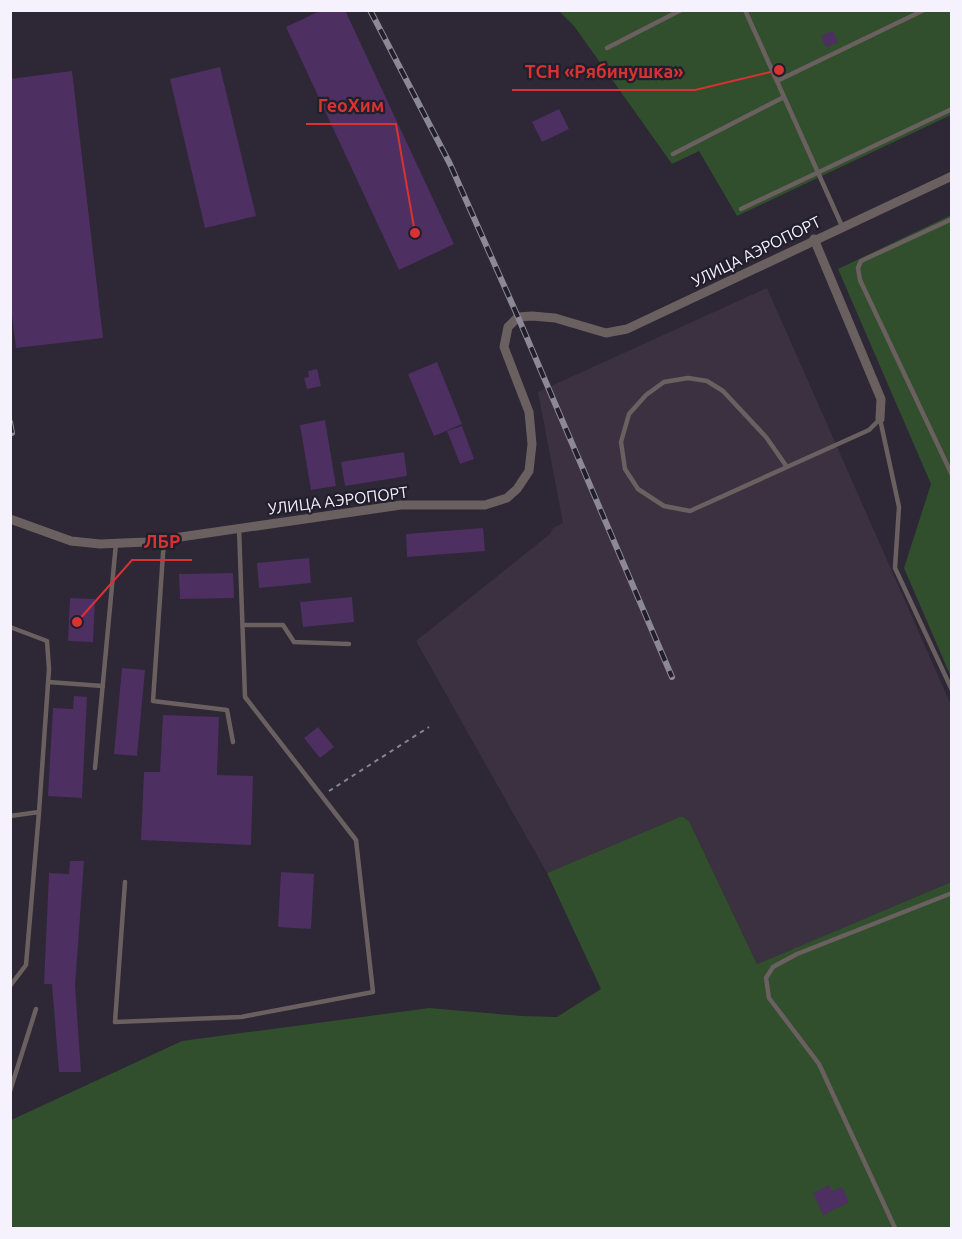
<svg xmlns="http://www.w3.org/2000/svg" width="962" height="1239" viewBox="0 0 962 1239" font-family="Ubuntu,sans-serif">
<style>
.industrial{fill:#3c3140}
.green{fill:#314e2d}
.building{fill:#4d2f61}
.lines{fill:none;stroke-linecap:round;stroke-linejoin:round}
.path{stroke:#888390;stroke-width:2;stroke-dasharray:4.5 4.5;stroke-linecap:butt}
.lane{stroke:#6a605f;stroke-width:4.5}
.street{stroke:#6a605f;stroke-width:9}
.rail-casing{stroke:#8d8895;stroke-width:6}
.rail{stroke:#231e2c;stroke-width:4;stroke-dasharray:11;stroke-linecap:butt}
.labels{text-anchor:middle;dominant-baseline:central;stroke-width:4.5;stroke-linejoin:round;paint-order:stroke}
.street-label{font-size:16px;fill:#f6f2fd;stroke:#231e2c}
.leader{fill:none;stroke:#d83233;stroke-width:2}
.callout-dot{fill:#d83233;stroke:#231e2c;stroke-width:2}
.callout-label{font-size:18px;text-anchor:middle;font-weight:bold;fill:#d83233;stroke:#231e2c;stroke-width:4.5;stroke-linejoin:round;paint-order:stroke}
</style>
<rect width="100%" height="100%" fill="#2d2736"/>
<path class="industrial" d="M767,288L951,705V882L757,964L689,821L682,816L547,873L416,641L550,534L553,528L563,523L538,392Z"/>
<g class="green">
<path d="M559,11H951V115L737,216L699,151L672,164L574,26Z"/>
<path d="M951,215V677L904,568L931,484L838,269Z"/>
<path d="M682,816L689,821L757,964L951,882V1228H11V1120L182,1041L429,1008L522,1016L557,1017L601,989L547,873Z"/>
</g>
<g class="building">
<path d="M322,10H345L454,244L399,270L286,27Z"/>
<path d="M833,31L838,42L826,47L821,36Z"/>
<path d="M220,67L256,216L205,228L170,79Z"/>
<path d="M72,71L103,338L16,348L10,298V79Z"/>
<path d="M559,109L569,129L542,142L532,122Z"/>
<path d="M437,362L462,424L434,436L408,374Z"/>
<path d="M317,369L321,386L307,389L304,378L309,377L308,371Z"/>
<path d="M325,420L336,486L311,490L300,425Z"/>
<path d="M462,426L474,459L460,464L447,431Z"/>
<path d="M404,452L407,476L345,486L341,462Z"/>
<path d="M483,528L485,551L407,557L406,534Z"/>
<path d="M309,558L311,583L259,588L257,563Z"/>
<path d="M233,573L234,598L180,599L179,574Z"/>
<path d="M352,597L354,622L303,627L300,602Z"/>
<path d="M70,598L95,599L93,642L68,641Z"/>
<path d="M122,668L145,670L137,756L114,754Z"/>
<path d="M74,696L87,697L82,798L48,796L53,708L73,709Z"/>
<path d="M163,715L219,717L217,775L253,776L251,845L141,840L144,772H160Z"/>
<path d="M318,727L334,747L320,758L304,738Z"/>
<path d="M70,861H84L75,986L81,1072H59L52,984H44L49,873L69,874Z"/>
<path d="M281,872L314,874L311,929L278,927Z"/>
<path d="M829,1185L832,1191L842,1187L849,1202L823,1215L813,1193Z"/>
</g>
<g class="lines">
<path class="path" d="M329,791L429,727"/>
<g class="lane">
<path d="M745,10L842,226"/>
<path d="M607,48L681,10"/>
<path d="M777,81L924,10"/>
<path d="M673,154L784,97"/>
<path d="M741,209L952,109"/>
<path d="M952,219L861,261L858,268L860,280L952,475"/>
<path d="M880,419L899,507L895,568L952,690"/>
<path d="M787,467L766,437L723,391L707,381L688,378L664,382L646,395L629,414L621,442L625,469L638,489L664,506L690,511L787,467L869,430L880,419"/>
<path d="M164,539L153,701L227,710L233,742"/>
<path d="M243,625H283L294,642L349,644"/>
<path d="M10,627L47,641L49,669L39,812L26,965L10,986"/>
<path d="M48,682L103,686"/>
<path d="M95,768L116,543"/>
<path d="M10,816L39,812"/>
<path d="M125,882L115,1022L241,1017L373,992L356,840L245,697L239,528"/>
<path d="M10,1091L36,1009"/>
<path d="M895,1228L819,1064L769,998L766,978L773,967L797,954L952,893"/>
</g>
<g class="street">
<path d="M814,239L881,399L880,419"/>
<path d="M10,519L71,541L100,544L146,542L401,505H485L507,498L517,489L529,471L532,444L529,412L504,347L508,327L518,317L532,316L555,318L606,333L627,329L952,176"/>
</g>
<g class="rail-casing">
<g id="rail">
<path d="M370,10L450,164L518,317L672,677"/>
<path d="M10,422L12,433"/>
</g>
</g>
<use href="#rail" class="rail"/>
</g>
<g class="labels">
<g class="street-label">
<text transform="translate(756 251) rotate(-26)">УЛИЦА АЭРОПОРТ</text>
<text transform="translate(338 500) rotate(-7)">УЛИЦА АЭРОПОРТ</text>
</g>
</g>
<path class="leader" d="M779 70L695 90H512M415 233L396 124H306M77 622L132 560H192"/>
<g class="callout-dot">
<circle cx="779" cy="70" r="6"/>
<circle cx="415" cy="233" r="6"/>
<circle cx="77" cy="622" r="6"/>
</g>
<g class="callout-label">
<text x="604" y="78">ТСН «Рябинушка»</text>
<text x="351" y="112">ГеоХим</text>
<text x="162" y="548">ЛБР</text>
</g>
<rect width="962" height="1239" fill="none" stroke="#f6f2fd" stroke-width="24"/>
</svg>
